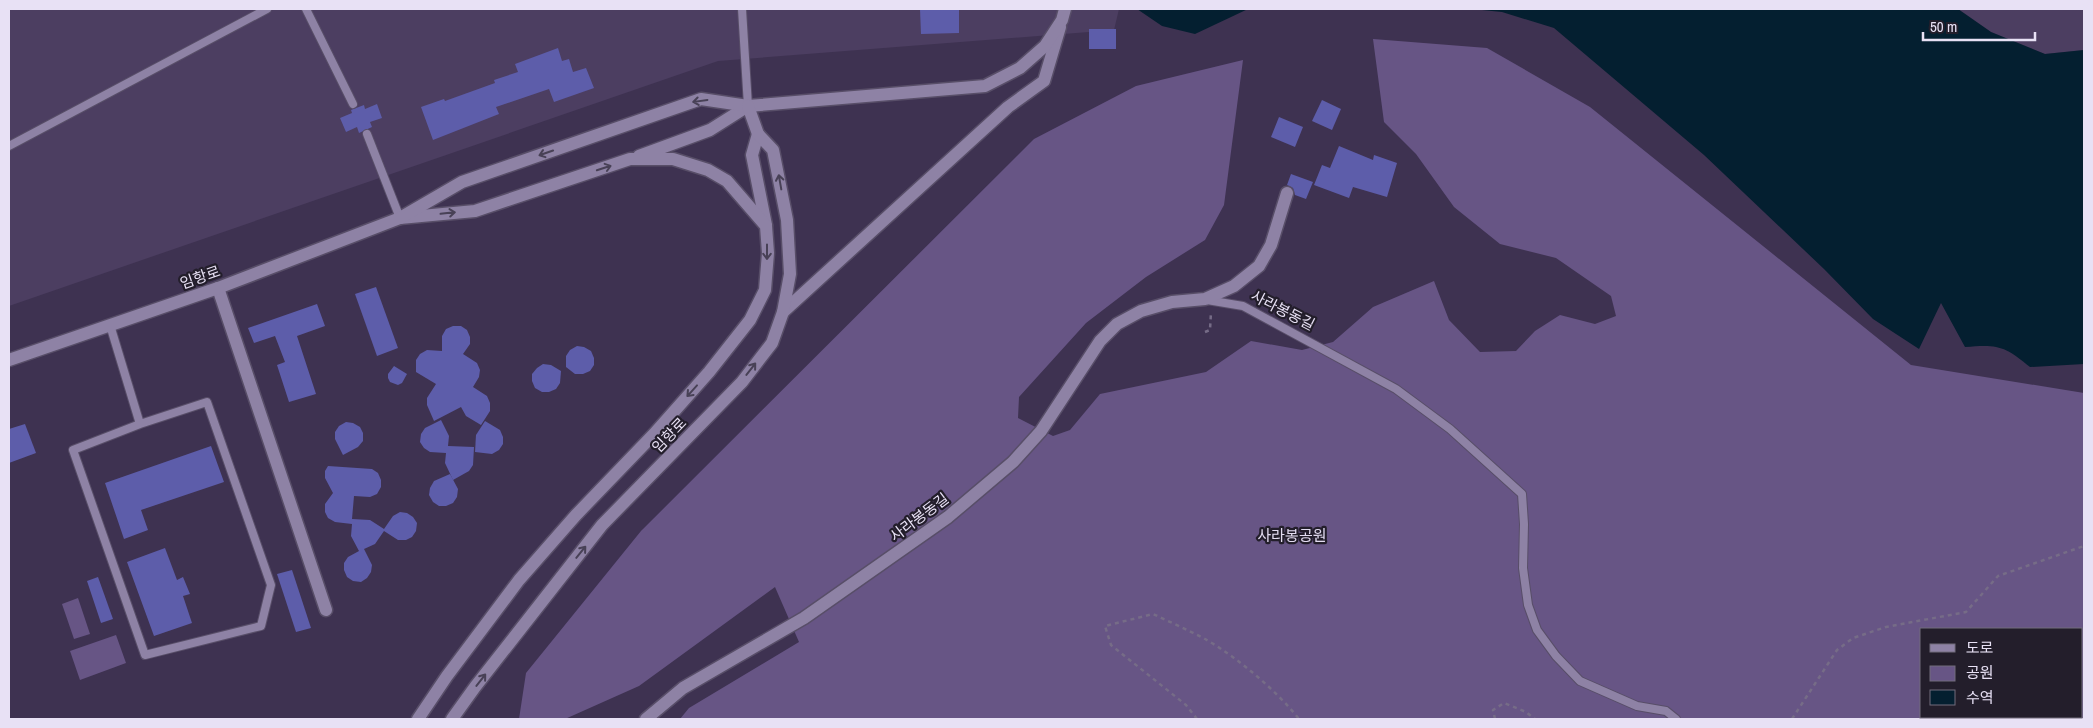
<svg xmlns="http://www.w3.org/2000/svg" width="2093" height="728" viewBox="0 0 2093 728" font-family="'Archivo Narrow','Noto Sans KR',sans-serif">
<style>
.built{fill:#4c3e61}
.green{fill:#675585;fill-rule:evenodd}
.water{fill:#041f30}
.building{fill:#5d5daa}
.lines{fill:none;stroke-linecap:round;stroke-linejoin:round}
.service-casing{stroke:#584e68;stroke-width:10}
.minor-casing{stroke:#584e68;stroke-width:15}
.tertiary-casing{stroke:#584e68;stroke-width:15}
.secondary-casing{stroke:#584e68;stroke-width:15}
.path{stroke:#766c87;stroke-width:2.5;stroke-dasharray:4 4;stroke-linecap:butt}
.service{stroke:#8e82a5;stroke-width:8}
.minor{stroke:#8e82a5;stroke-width:12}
.tertiary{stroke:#8e82a5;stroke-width:12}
.secondary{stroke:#8e82a5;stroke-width:12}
.oneway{stroke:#484156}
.labels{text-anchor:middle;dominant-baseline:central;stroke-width:4.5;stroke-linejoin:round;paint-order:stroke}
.street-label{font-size:15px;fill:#e8e1f5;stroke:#231e2b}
.park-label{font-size:15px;fill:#e3dcf1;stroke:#231e2b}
</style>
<rect width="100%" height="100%" fill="#3e3251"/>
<g class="built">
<path d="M9,9H1119L1114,30L718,61L9,306Z"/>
<path d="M1958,9H2084V50L2045,54L1991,32Z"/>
</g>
<g class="green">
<path d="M1373,39L1487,48L1590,107L1911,365L2084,393V719H680L689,708L799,642L775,587L639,686L565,719H519L526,673L641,531L1034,139L1136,86L1243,60L1224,205L1205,240L1146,277L1086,323L1019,397L1018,418L1053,436L1070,430L1100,394L1206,372L1251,341L1302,350L1333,342L1373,307L1434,281L1449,320L1480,352L1516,351L1535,331L1560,315L1595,324L1616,316L1611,296L1556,258L1500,244L1454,207L1416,154L1384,122ZM1922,629H2082V717H1922Z"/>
<path d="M78,598L90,634L74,639L62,604Z"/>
<path d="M116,635L126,663L80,680L70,651Z"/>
</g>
<g class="water">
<path d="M1137,9H1248L1195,34L1162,26Z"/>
<path d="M1472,9H1958L1991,32L2045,54L2084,50V364L2030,367C2005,346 1998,344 1965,347L1941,303L1919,349L1873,319L1824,269L1704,155L1554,28L1502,12Z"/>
</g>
<g class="building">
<path d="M920,9H959V33L921,34Z"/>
<rect x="1089" y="29" width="27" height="20"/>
<path d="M558,48L562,61L569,59L573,72L586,68L594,88L554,102L549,89L496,107L499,114L433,140L421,107L444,99L445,101L495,83L494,80L518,72L515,64Z"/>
<path d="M1322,100L1341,109L1332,130L1312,121Z"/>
<path d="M377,104L382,118L370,122L372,127L359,133L357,127L346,132L340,118L352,113L351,110L364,105L365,109Z"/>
<path d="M1279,117L1303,127L1295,147L1271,137Z"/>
<path d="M1339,146L1373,160L1374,155L1397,163L1387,197L1353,187L1349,198L1314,185L1322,165L1330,168Z"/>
<path d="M1291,174L1313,182L1306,199L1295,195L1293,188L1287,185Z"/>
<path d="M376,287L398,348L377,356L355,294Z"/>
<path d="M317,304L325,326L297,336L316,394L289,402L277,365L285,362L275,336L254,343L248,328Z"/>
<path d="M453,326H461L467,330L470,337V344L463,354L477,363L480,370L479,377L473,387L487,396L490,403V411L481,425L466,416L461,407L434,421L427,405V398L436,384L416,372V360L420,354L427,350L442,351V336L446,329Z"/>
<path d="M577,346L584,347L591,351L594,358V365L590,371L583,374H575L566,367V356L570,350Z"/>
<path d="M543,364L551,365L561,371L560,383L556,389L549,392H542L535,388L532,381V374L537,368Z"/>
<path d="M394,366L407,374L402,383L398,385L390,382L388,378V374Z"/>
<path d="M441,420L449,436L448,446L474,447L473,465L469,471L453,480L445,463L446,453L430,452L424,448L420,442L421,434L425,428Z"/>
<path d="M485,421L500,430L503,437V444L499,450L492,454L475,452L476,435Z"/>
<path d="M346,422L353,423L360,427L363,433V441L358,447L343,455L335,439V432L339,426Z"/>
<path d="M25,424L36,453L9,463V429Z"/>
<path d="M211,446L224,482L141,510L148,530L124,539L105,483Z"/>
<path d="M328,466L372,469L378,473L381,480V487L377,494L370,497L354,496L352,519L370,520L384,529L393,516L400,512L407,513L413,517L417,523L416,531L412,537L406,540H398L384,531L375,544L364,549L372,565L371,572L367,578L361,582L353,581L347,577L344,570V563L348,557L359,551L351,536L352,524L335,522L328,518L325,512V504L333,493L325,478V471Z"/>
<path d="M450,474L458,489L457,497L453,503L446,506H439L433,502L429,495L430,488L434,481Z"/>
<path d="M165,548L177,580L183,577L190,594L183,596L192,623L154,636L127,562Z"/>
<path d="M292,570L311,628L296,632L277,574Z"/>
<path d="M98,577L113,619L101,623L87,581Z"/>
</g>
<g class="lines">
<g class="service-casing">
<g id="service">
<path d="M306,9L353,104"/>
<path d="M742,9L748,106"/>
<path d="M367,134L400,218"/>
<path d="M9,146L267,9"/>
<path d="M1207,300L1243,306L1396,389L1450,429L1522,494L1524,524L1523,568L1528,605L1537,630L1556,656L1580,681L1637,706L1666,711L1676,719"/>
<path d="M110,325L140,424L207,402L271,585L261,626L145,655L73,450L140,424"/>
</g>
</g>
<g class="minor-casing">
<g id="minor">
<path d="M218,288L326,610"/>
<path d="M783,312L1008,107L1044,81L1060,27"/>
<path d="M646,719L683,688L804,618L948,517L1013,462L1041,431L1100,341L1117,324L1141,311L1172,302L1205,299L1234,286L1259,266L1271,245L1287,193"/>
</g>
</g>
<g class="tertiary-casing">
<path id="tertiary" d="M748,106L985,86L1020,68L1045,46L1062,20L1065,9"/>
</g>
<g class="secondary-casing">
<g id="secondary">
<path d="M758,134L752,155L766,225"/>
<path d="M639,156L710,130L748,106"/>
<path d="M400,218L475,211L630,159H673L708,170L727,181L766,226L768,253L765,290L750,320L709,372L654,434L576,515L519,580L447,676L418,719"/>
<path d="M9,360L218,288L400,218L462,182L701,99L748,106"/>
<path d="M452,719L475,687L602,525L742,382L772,343L783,312L790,274L787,220L773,150L758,134L748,106"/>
</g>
</g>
<g class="path">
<path d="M1205,332L1210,330L1211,312"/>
<path d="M1197,719L1186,705L1111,645L1105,626L1153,614C1170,622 1188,630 1205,639C1237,657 1277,691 1299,719"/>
<path d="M1495,719L1493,710L1504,703L1526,712L1535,719"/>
<path d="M1792,719L1837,650L1853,638L1886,627L1966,612L1998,576L2084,546"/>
</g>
<use href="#service" class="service"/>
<use href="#minor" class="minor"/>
<use href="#tertiary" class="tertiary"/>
<use href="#secondary" class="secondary"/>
</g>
<defs><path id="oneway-shaft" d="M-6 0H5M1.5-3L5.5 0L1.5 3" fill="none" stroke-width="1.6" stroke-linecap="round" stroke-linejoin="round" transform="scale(1.25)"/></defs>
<g class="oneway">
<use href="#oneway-shaft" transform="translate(700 101) rotate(172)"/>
<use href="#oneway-shaft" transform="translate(546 153) rotate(161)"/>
<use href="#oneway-shaft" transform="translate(604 168) rotate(-18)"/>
<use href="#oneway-shaft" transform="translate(780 182) rotate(-100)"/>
<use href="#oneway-shaft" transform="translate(448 213) rotate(-6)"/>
<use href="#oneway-shaft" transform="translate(767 252) rotate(90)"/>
<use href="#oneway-shaft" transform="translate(751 369) rotate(-52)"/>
<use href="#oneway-shaft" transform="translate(692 391) rotate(132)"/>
<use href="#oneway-shaft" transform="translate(581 552) rotate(-51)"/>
<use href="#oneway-shaft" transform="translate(481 680) rotate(-52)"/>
</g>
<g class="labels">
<g class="street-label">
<text transform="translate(200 277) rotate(-19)">임항로</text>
<text transform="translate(1283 310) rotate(27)">사라봉동길</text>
<text transform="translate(669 435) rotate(-46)">임항로</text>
<text transform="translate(919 517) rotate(-37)">사라봉동길</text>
</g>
<g class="park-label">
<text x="1292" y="535">사라봉공원</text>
</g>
</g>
<rect width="2093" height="728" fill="none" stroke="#e8e1f5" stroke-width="20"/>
<rect x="1920" y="628" width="162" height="90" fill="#231e2b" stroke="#726c7c"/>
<rect x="1930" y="644" width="25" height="8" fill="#8e82a5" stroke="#726c7c"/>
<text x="1966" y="653" font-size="15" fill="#e8e1f5">도로</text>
<rect x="1930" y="666" width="25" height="15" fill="#675585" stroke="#726c7c"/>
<text x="1966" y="678" font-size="15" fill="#e8e1f5">공원</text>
<rect x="1930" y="690" width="25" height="15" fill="#041f30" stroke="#726c7c"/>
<text x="1966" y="703" font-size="15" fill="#e8e1f5">수역</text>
<path d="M1923 32v8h112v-8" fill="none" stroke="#e8e1f5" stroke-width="2.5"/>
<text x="1930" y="32" font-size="15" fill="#e8e1f5" stroke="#231e2b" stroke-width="4" paint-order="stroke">50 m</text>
</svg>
